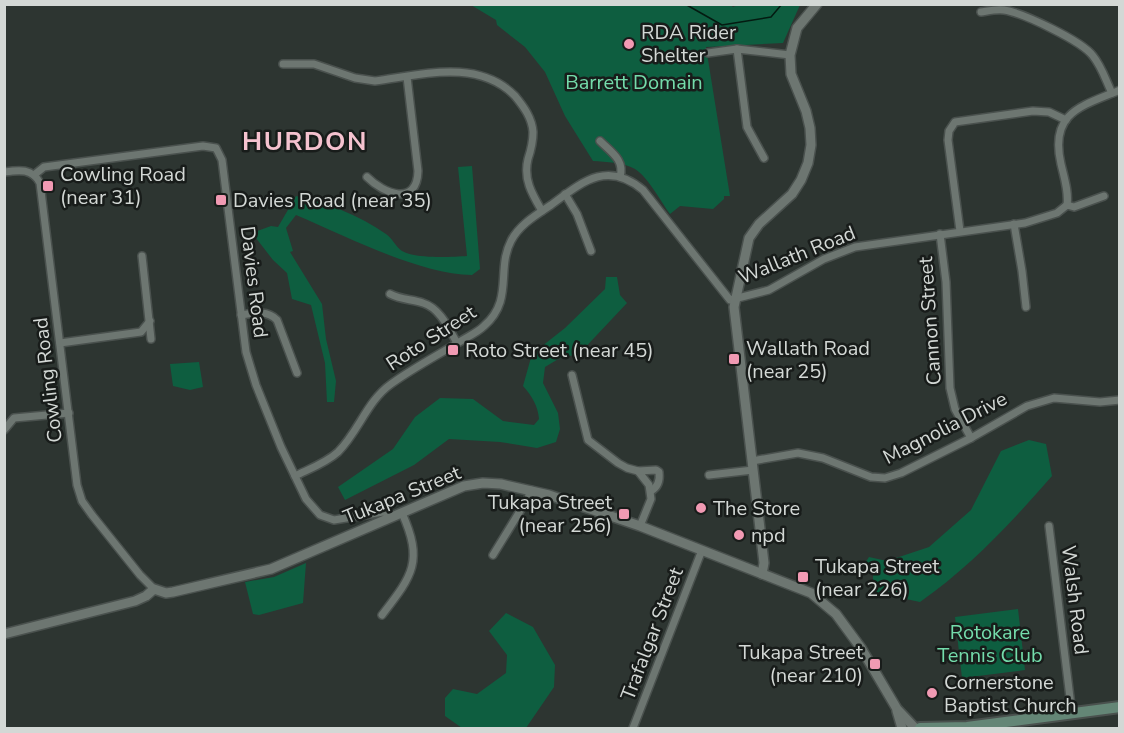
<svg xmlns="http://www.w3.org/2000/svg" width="1124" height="733" viewBox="0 0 1124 733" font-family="'Nunito Sans',sans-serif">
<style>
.green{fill:#0e5e40}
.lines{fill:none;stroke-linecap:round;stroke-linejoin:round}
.stream{stroke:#041b11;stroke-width:1.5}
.minor-casing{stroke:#4a514e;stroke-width:10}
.tertiary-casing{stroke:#4a514e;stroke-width:12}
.secondary-casing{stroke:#4a514e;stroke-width:14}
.minor{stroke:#6d7671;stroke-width:7}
.tertiary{stroke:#6d7671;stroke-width:9}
.secondary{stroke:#648676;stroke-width:10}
.poi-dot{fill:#f19ab3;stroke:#181c1a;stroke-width:2}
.labels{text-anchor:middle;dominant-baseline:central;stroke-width:5;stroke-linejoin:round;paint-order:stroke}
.poi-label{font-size:20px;fill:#d3d8d5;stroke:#181c1a;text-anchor:start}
.park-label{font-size:20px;fill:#74dcab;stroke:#181c1a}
.street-label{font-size:20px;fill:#d3d8d5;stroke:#181c1a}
.district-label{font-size:26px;font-weight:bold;letter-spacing:1.5px;fill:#f5c2cf;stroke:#181c1a}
</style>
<rect width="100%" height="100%" fill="#2d3531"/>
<g class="green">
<path d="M730,4L733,7L740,4L800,5L783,43L706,47L730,196H724V199L713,209L680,206L670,214C661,202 648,177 635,169C623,162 606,162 593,161L565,116L545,72L525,47L497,25L496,20L471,5Z"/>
<path d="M472,166L480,269L472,275C418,274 346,236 296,215L286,228L293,251L290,252L322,304L326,339L336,381L334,402H327L325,363L311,305L292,299L287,273L273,260L252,233L271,226L278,227L296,196C327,203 359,215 386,234C392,238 396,247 402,251C416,259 451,257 467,256L458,167Z"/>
<path d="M606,277H617L620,295L627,303L579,354L560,358L545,367L543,383L558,413L560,429L556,442L537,448L500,442L449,439L414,465L345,500L338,487L393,449L415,417L440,398L473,399L503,421L534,425L539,419C538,406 532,396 523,386L532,354L565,328L605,289Z"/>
<path d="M199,362L203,387L190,390L173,386L170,364Z"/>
<path d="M1029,440L1046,444L1052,476C1012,522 970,567 920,602L873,592V575L863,566L869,557L887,561L929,547L971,510L1001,451Z"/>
<path d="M306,563L303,603L259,615L253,614L245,582L274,577Z"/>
<path d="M1018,609L1025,670L962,678L955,617Z"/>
<path d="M506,613L533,627L555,665L554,687L526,728H462L445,716V698L453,689L477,694L506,673L507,655L489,631Z"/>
</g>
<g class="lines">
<path class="stream" d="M685,4L722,25L771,17L782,4"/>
<g class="minor-casing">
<g id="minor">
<path d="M981,12C988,11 996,9 1004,10C1023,13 1082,41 1093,56C1102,67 1106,81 1112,93"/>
<path d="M737,49L747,127L764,158"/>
<path d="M708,53L737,49L790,55"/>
<path d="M283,64H314L355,78L375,81C421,75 478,58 515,96C524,107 532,118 533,132C533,142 531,150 528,159C523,179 532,194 542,211"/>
<path d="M600,141C611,152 625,160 620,177"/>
<path d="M4,172C19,170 32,168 40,183L77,485L82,501L92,515L140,575L154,589"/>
<path d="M34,175L44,167L203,146L216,148L222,160L246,352L256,385L281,447L306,499L320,515L334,520L383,512L389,514L390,517"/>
<path d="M367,177C384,194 417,207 418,171L407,77"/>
<path d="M565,194L577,214L591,251"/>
<path d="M1067,205C1069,192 1064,177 1061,164C1049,112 1082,106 1120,90"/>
<path d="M1014,224L1022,271L1026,307"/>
<path d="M960,231L948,140L949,131L955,122L1033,111L1049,112L1066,120"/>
<path d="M940,234L946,282L950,388L955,409L971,438"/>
<path d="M142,256L151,339"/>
<path d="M390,294C401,300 412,299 423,303C440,308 449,329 457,343"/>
<path d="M241,315C254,313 267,310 277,320L297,373"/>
<path d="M60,343L141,332L150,321"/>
<path d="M572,375L588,440L618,463L627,468L638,471L649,485L651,499L640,526"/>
<path d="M4,430L14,418L69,413"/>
<path d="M752,461L798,453L823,458L871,477L885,478L901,473L971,438L1027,406L1054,398L1100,402L1120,400"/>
<path d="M638,471L656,470L659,472C660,480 658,487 651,491"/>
<path d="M709,475L753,470"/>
<path d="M295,476C309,469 326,463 338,452C359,431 367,401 391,384C413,368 438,355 461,341C469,336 478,332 484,326C514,300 496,270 511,241C519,225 536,215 551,205C582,182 607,160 643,190L730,300L769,290L824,259L855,247L1025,223L1057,213L1067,205L1074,207L1104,196"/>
<path d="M1049,526L1072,714"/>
<path d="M493,555L528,498L531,490"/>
<path d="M382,615C412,576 424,562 402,513"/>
<path d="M633,728L702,550"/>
</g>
</g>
<g class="tertiary-casing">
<g id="tertiary">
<path d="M762,574L764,563L734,307L749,238L759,224L792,194L801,180L808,163L811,145L810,128L806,111L791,74L790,55L797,28L817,4"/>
<path d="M4,634L135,601L146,596L154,589L166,593L173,592L271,569L464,486L483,483L501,484L549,495L640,526L811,593L836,614L861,648L897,709L915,728"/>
<path d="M897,711L902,728"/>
</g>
</g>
<g class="secondary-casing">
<path id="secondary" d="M920,728L967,727L1120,707"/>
</g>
<use href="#minor" class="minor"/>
<use href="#tertiary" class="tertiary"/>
<use href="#secondary" class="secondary"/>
</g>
<g class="poi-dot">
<circle cx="629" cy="44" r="6"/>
<rect x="42" y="180" width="12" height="12" rx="3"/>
<rect x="215" y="194" width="12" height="12" rx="3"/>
<rect x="447" y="344" width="12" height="12" rx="3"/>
<rect x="728" y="353" width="12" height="12" rx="3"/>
<circle cx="701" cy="508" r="6"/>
<rect x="618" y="508" width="12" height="12" rx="3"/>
<circle cx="739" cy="535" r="6"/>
<rect x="797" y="571" width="12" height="12" rx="3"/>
<rect x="869" y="658" width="12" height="12" rx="3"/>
<circle cx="932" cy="693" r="6"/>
</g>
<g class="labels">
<g class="poi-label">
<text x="641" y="32">RDA Rider<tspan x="641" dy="23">Shelter</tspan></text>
<text x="60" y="174">Cowling Road<tspan x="60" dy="23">(near 31)</tspan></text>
<text x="233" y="200">Davies Road (near 35)</text>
<text x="746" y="348">Wallath Road<tspan x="746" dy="23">(near 25)</tspan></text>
<text x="465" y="350">Roto Street (near 45)</text>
<text x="612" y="502" text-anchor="end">Tukapa Street<tspan x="612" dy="23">(near 256)</tspan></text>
<text x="713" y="508">The Store</text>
<text x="751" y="535">npd</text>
<text x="815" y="566">Tukapa Street<tspan x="815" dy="23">(near 226)</tspan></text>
<text x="863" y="652" text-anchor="end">Tukapa Street<tspan x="863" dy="23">(near 210)</tspan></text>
<text x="944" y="682">Cornerstone<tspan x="944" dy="23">Baptist Church</tspan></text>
</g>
<g class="park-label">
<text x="634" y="82">Barrett Domain</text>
<text x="990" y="632">Rotokare<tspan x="990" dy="23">Tennis Club</tspan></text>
</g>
<g class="street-label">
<text transform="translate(797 255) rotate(-22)">Wallath Road</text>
<text transform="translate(254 282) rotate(83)">Davies Road</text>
<text transform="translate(930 321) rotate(-94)">Cannon Street</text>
<text transform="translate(431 338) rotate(-33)">Roto Street</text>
<text transform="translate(48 380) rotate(-97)">Cowling Road</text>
<text transform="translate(945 428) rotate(-27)">Magnolia Drive</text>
<text transform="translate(402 495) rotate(-22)">Tukapa Street</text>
<text transform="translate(1075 600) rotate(83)">Walsh Road</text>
<text transform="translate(652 634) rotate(-69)">Trafalgar Street</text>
</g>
<g class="district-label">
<text x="305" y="141">HURDON</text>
</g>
</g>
<rect width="1124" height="733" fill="none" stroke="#d3d8d5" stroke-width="12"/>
</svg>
